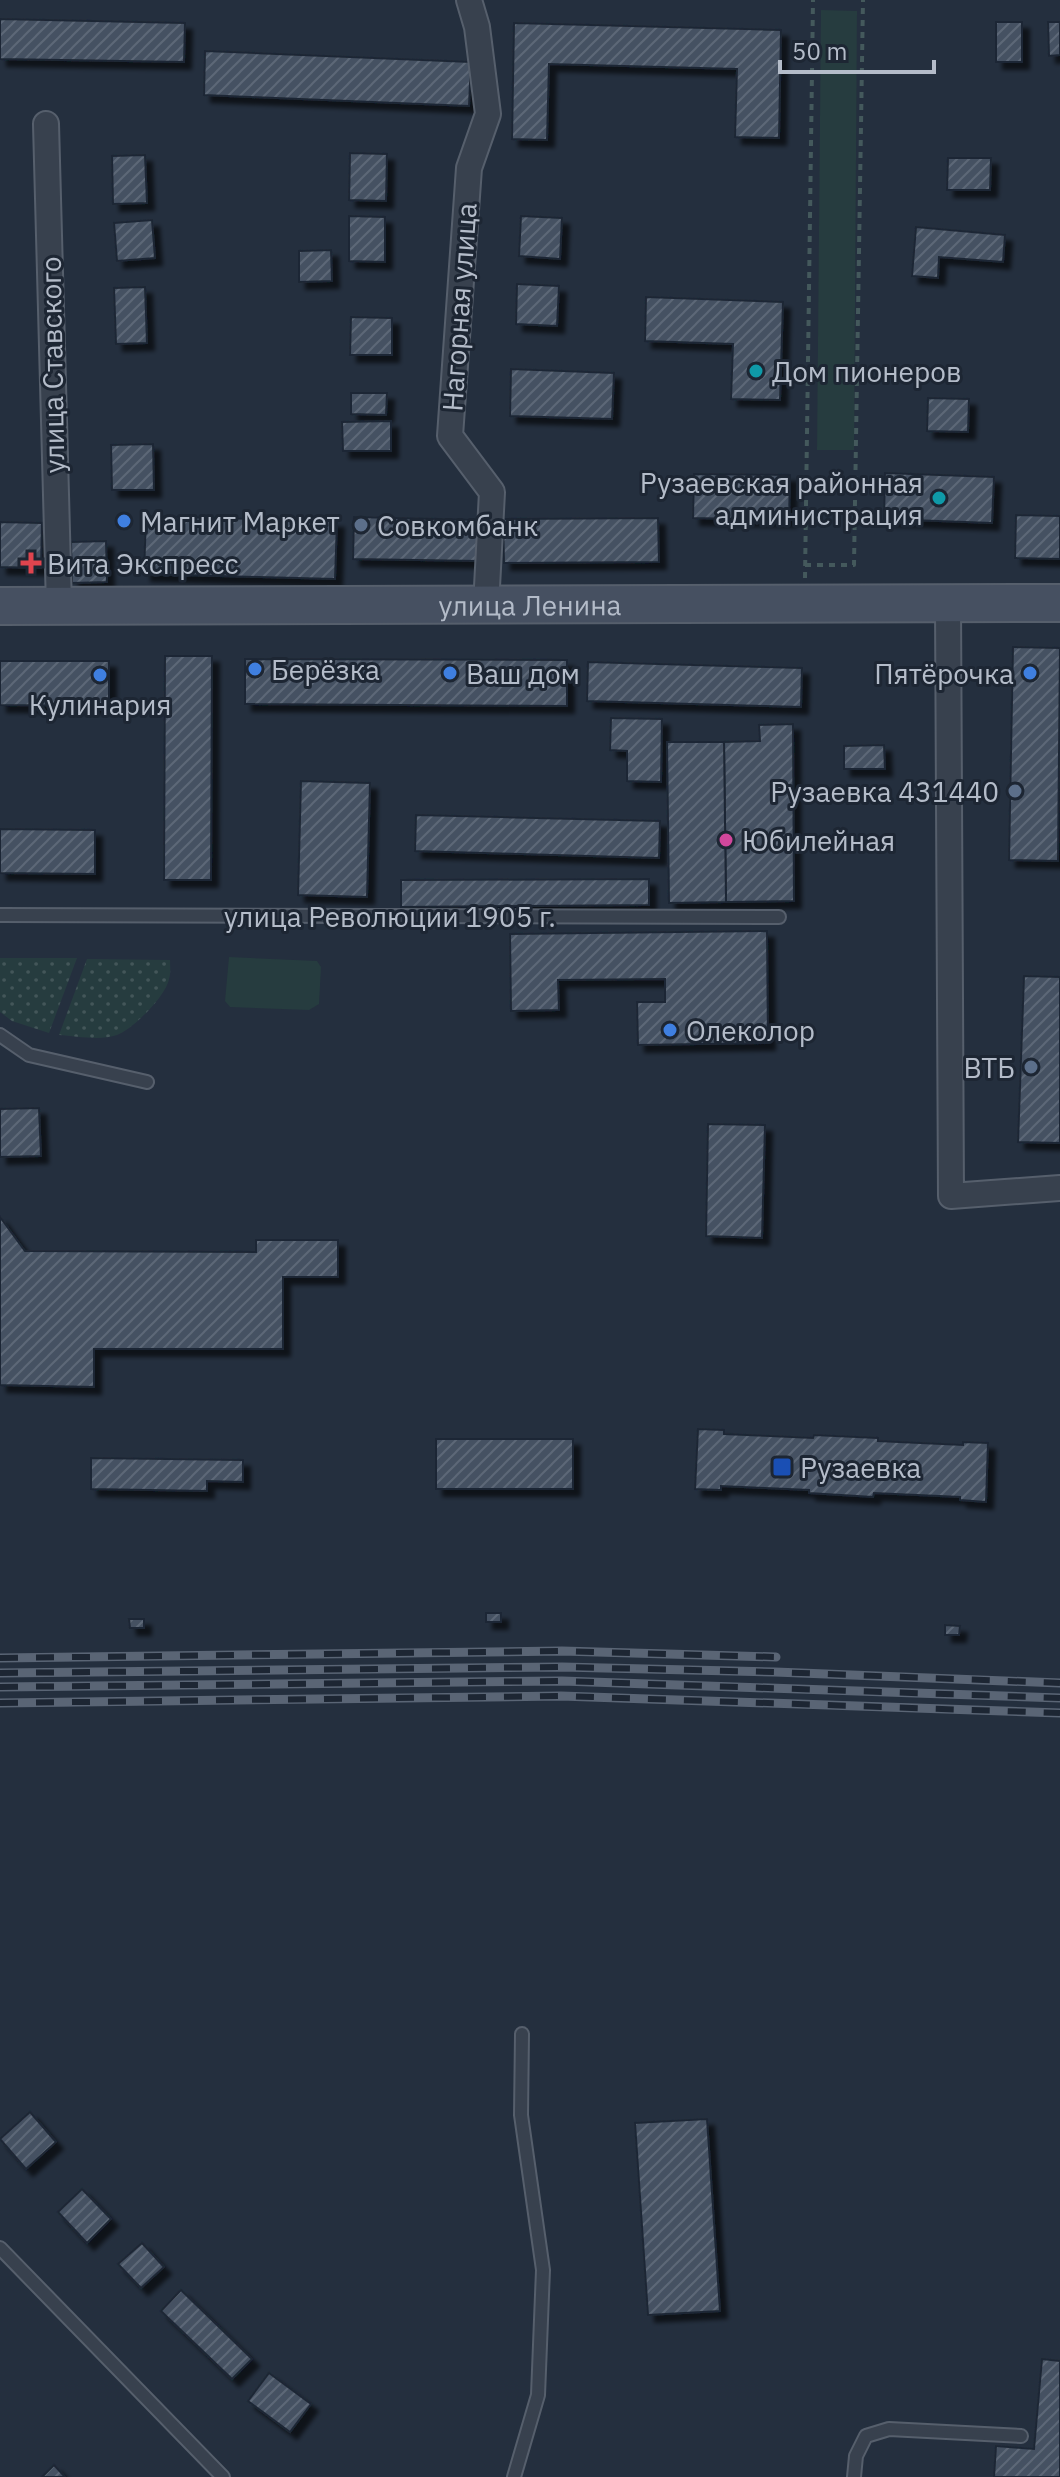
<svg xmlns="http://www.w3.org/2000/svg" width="1060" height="2477" viewBox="0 0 1060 2477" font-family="'IBM Plex Sans',sans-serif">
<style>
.grass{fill:#263c3f}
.park{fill:url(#park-dots)}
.building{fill:url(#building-hatch);stroke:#1f2835;stroke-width:2;filter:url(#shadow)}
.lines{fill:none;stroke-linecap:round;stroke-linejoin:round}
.lane-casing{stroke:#565f6c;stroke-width:16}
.street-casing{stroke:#565f6c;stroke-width:28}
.secondary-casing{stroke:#565f6c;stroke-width:40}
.path{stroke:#44595c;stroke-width:4;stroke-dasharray:6 6;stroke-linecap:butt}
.lane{stroke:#38414e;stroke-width:12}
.street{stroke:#38414e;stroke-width:24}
.secondary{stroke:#465061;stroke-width:36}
.rail-casing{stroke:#5a6575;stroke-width:9}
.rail{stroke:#1d2633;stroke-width:6;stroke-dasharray:18;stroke-linecap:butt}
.culture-dot{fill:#0f9aa8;stroke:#1d2633;stroke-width:3}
.shop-dot{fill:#3f7fe0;stroke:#1d2633;stroke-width:3}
.service-dot{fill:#5c6f8a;stroke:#1d2633;stroke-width:3}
.health-dot{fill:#e0444e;stroke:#1d2633;stroke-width:3}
.hotel-dot{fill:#d1479c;stroke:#1d2633;stroke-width:3}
.transit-dot{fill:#1a4fb4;stroke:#1d2633;stroke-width:3}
.labels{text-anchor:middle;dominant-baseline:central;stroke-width:6;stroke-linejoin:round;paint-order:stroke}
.street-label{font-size:28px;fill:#b4bcc9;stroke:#1d2633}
.poi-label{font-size:28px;fill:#b4bcc9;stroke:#1d2633;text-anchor:start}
</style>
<defs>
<pattern id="park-dots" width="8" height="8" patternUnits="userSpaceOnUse" patternTransform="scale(2)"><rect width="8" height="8" fill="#263c3f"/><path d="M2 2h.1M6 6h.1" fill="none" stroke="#435659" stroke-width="1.8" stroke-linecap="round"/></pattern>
<pattern id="building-hatch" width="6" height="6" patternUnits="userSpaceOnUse" patternTransform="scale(2)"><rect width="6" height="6" fill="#455162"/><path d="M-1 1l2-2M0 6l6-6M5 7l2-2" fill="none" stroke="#5d6877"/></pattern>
<filter id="shadow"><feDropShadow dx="7" dy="7" stdDeviation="2" flood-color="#0009"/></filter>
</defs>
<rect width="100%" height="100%" fill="#242f3e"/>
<g class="grass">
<path d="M821,10L857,11L854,450H817Z"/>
<path d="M229,957L317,961L321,967L319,1004L309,1010L230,1007L225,1001Z"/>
</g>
<g class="park">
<path d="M0,958H77L49,1033L12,1021L0,1012Z"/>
<path d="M87,959L170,960C170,966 171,973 169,979C166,996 133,1029 117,1035C100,1041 76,1036 59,1035Z"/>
</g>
<g class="building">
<path d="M0,19L185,23L184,62L0,59Z"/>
<rect x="996" y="22" width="26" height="40"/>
<path d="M1048,22H1060V55L1049,56Z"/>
<path d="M514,23L781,30L779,138L735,137L737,69L549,64L547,140L512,139Z"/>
<path d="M205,51L471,62L469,106L204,95Z"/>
<path d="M350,153L387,154L386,201L349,200Z"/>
<path d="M145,155L147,203L113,204L112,156Z"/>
<path d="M948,158H991L990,190H947Z"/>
<path d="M349,216L385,217V262L349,261Z"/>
<path d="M521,216L562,218L560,259L519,256Z"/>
<path d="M152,220L155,258L117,261L114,223Z"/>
<path d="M916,227L1005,235L1003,262L939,257L938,278L912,276Z"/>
<path d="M331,250L332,281L299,282V251Z"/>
<path d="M517,284L559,286L557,326L516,324Z"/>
<path d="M145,287L147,343L116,344L114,288Z"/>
<path d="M646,297L783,302L780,400L731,399L733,344L645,341Z"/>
<path d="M351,317L392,318V355H350Z"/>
<path d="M511,369L614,373L612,419L510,416Z"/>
<path d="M351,393H387L386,415L351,414Z"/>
<path d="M928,398L969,399L968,432L927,431Z"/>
<path d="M391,421V451H343L342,422Z"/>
<path d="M153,444L154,490H112L111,445Z"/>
<path d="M885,473L994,477L992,523L884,519Z"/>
<path d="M694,474L790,475L789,520L693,518Z"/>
<path d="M1016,515L1060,516V559L1015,558Z"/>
<path d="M146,516L337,521L335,579L144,574Z"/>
<path d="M354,517L479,520L478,561L353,559Z"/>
<path d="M658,518L659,562L504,563L503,519Z"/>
<path d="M0,522L42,523L41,568L0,567Z"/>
<path d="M106,541L107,582L72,583L71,542Z"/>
<path d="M1013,647L1060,648L1058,861L1009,860Z"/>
<path d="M165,656H212L211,880H164Z"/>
<path d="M245,659L567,660V706L245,704Z"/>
<path d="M0,661H109V706L0,705Z"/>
<path d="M588,662L802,668L801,707L587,701Z"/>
<path d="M611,718L662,719L661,782L627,781V751L610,750Z"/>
<path d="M793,724L794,901L726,902L724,742L760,741L759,725Z"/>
<path d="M667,742H724L726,902L669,903Z"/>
<path d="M884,745L885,769H844V746Z"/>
<path d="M301,781L370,783L367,897L298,895Z"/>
<path d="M416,815L660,821L659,858L415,851Z"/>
<path d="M0,829L95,830V874L0,873Z"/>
<path d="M649,879V905L401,907V880Z"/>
<path d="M767,931L768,1043L638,1045L637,1002H665V979L558,980L559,1010L511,1011L510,934Z"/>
<path d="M1024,976L1060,977V1143L1018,1142Z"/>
<path d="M39,1108L41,1156L0,1157V1109Z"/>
<path d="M708,1124L765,1125L762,1238L706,1236Z"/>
<path d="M0,1217L25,1251L256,1252V1240H338V1277H283V1349H94V1387L0,1385Z"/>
<path d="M698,1429L724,1430V1434L813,1438L814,1435L878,1438V1441L963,1445V1442L988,1443L986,1502L960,1500V1497L874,1493L873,1497L809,1493V1490L721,1486V1490L695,1489Z"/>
<rect x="436" y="1439" width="137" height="50"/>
<path d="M91,1458L243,1460V1482L207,1481V1491L91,1489Z"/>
<rect x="486" y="1613" width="15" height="9"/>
<path d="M129,1619H144V1628H130Z"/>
<path d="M945,1625L960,1626L959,1635H945Z"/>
<path d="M30,2112L56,2142L26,2169L0,2139Z"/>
<path d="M707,2119L720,2311L648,2315L635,2123Z"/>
<path d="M82,2189L111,2219L87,2243L58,2212Z"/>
<path d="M142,2243L164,2267L141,2288L118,2264Z"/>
<path d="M181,2290L252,2359L232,2379L161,2311Z"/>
<path d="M1042,2359L1060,2361V2477H994L996,2446L1034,2449Z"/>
<path d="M269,2373L311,2404L290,2432L248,2401Z"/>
<path d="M54,2465L65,2477H42Z"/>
</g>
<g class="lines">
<g class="lane-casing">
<g id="lane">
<path d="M0,915L779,917"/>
<path d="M0,1035L29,1055L147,1082"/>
<path d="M0,2248L223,2477"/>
<path d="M514,2477L538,2395L543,2270L521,2115L522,2034"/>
<path d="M854,2477L856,2456L866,2436L889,2429L1021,2436"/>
</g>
</g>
<g class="street-casing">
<g id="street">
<path d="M469,0L477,27L488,114L469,168L450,436L492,492L486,606"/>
<path d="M46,124L59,606"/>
<path d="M948,604L951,1196L1060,1188"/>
</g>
</g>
<g class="secondary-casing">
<g id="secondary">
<path id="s1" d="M0,606L1060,603"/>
</g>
</g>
<g class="path">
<path d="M805,565H854L863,0"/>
<path d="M805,578L813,0"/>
</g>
<use href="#lane" class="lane"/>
<use href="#street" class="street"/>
<use href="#secondary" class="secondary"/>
<g class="rail-casing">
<g id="rail">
<path d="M0,1658L562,1651L776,1657"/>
<path d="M0,1673L562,1667L775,1672L1060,1683"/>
<path d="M0,1687L562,1681L1060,1698"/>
<path d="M0,1703L561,1696L1060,1713"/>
</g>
</g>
<use href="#rail" class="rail"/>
</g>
<g class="culture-dot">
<circle cx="756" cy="371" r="8"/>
<circle cx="939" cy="498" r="8"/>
</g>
<g class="shop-dot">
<circle cx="124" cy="521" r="8"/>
<circle cx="255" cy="669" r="8"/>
<circle cx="450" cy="673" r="8"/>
<circle cx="1030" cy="673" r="8"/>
<circle cx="100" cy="675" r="8"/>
<circle cx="670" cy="1030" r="8"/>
</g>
<g class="service-dot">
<circle cx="361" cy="525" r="8"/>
<circle cx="1015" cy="791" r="8"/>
<circle cx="1031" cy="1067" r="8"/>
</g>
<path class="health-dot" d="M27 551h8v8h8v8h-8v8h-8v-8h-8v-8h8z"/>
<circle class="hotel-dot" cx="726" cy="840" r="8"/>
<rect class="transit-dot" x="772" y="1457" width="20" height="20" rx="4"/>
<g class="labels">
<g class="street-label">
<text transform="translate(459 307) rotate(-86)">Нагорная улица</text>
<text transform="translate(52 365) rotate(-91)">улица Ставского</text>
<text stroke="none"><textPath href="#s1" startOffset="530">улица Ленина</textPath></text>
<text x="390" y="916">улица Революции 1905 г.</text>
</g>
<g class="poi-label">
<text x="772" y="371">Дом пионеров</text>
<text x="923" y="482" text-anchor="end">Рузаевская районная<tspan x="923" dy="32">администрация</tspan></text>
<text x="140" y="521">Магнит Маркет</text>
<text x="377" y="525">Совкомбанк</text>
<text x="47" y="563">Вита Экспресс</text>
<text x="271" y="669">Берёзка</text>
<text x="466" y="673">Ваш дом</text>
<text x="1014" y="673" text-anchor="end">Пятёрочка</text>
<text x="100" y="704" text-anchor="middle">Кулинария</text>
<text x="999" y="791" text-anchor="end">Рузаевка 431440</text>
<text x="742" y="840">Юбилейная</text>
<text x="686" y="1030">Олеколор</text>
<text x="1015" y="1067" text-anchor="end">ВТБ</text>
<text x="800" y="1467">Рузаевка</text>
</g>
</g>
<path d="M780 60v12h154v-12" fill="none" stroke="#b4bcc9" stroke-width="4"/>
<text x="792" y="60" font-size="24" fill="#b4bcc9" stroke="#1d2633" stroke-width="6" paint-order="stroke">50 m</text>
</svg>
